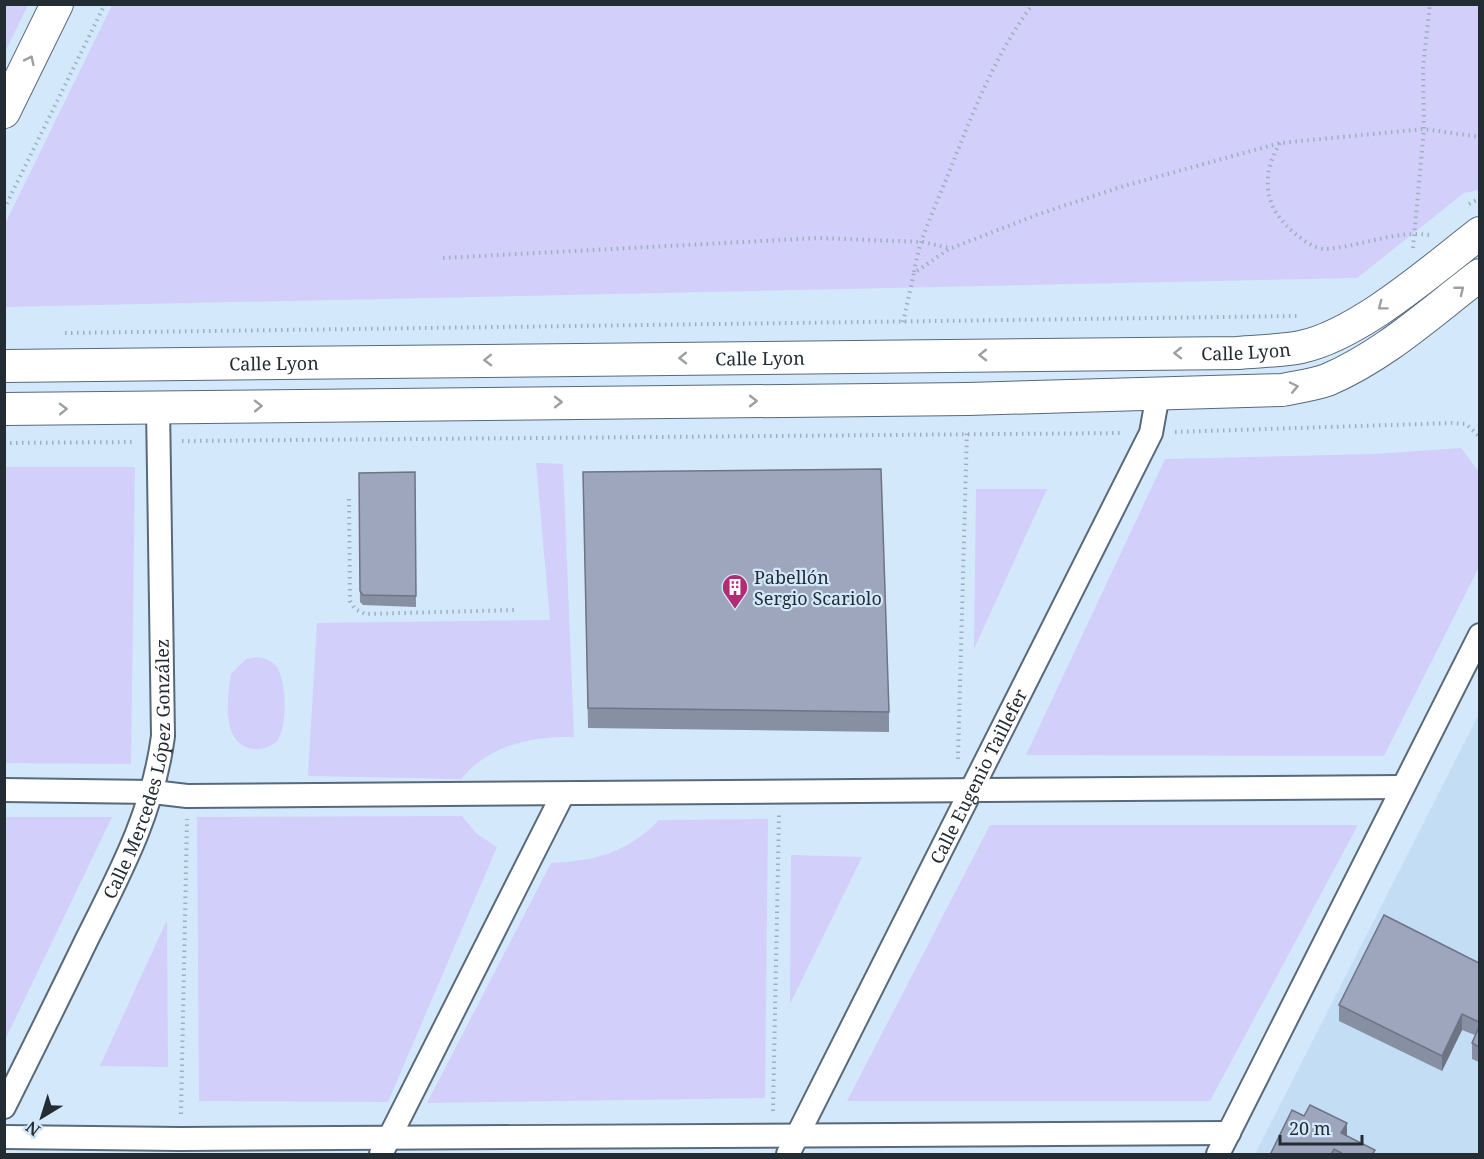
<svg xmlns="http://www.w3.org/2000/svg" width="1484" height="1159" viewBox="0 0 1484 1159" font-family="'Noto Serif',serif">
<style>
.built{fill:#c3ddf5}
.green{fill:#d2cffa}
.lines{fill:none;stroke-linecap:round;stroke-linejoin:round}
.street-casing{stroke:#58697a;stroke-width:26}
.secondary-casing{stroke:#58697a;stroke-width:34}
.path{stroke:#9eafbe;stroke-width:4;stroke-dasharray:1.5 4.5;stroke-linecap:butt}
.street{stroke:#fff;stroke-width:22}
.secondary{stroke:#fff;stroke-width:32}
.wall{fill:#878fa2}
.shaded-wall{fill:#6e7484}
.building{fill:#9da6bc;stroke:#6e7484;stroke-width:1.5}
.oneway{stroke:#9ca0a3}
.labels{text-anchor:middle;dominant-baseline:central;stroke-width:4.5;stroke-linejoin:round;paint-order:stroke}
.street-label{font-size:18px;fill:#242c33;stroke:#d4e8fb}
.poi-label{font-size:18px;fill:#242c33;stroke:#d4e8fb;text-anchor:start}
</style>
<rect width="100%" height="100%" fill="#d4e8fb"/>
<path class="built" d="M1479,714V1154H1255Z"/>
<g class="green">
<path d="M5,4L28,5L5,52L4,5Z"/>
<path d="M112,5H1479V190L1464,193L1357,278L5,307V224Z"/>
<path d="M1461,448L1479,472V567L1384,756L1026,755L1165,459L1374,454Z"/>
<path d="M536,463L563,464L574,737C531,736 489,745 461,779L308,776L317,623L550,620Z"/>
<path d="M5,467H135L131,764L5,763Z"/>
<path d="M976,489H1047L974,649Z"/>
<path d="M256,657C264,658 271,660 276,666C287,679 288,730 276,742C270,747 262,750 254,749C221,746 227,697 231,674L246,659Z"/>
<path d="M462,816L477,834L497,847L388,1102L199,1101L197,817Z"/>
<path d="M5,817H112L5,1040L4,817Z"/>
<path d="M768,819L765,1098L427,1103L551,863C594,861 628,853 659,820Z"/>
<path d="M990,825H1358L1210,1101H847Z"/>
<path d="M791,855L862,857L790,1004Z"/>
<path d="M167,920L168,1067L100,1066Z"/>
</g>
<g class="lines">
<g class="street-casing">
<g id="street">
<path d="M4,790L153,792L187,796L1401,787"/>
<path id="s1" d="M4,1107C32,1051 60,995 87,939C121,871 153,812 163,736L158,407"/>
<path d="M4,1137L180,1139L1229,1133"/>
<path d="M381,1154L563,794"/>
<path id="s2" d="M788,1154L1151,433L1158,394"/>
<path d="M1218,1154L1480,635"/>
</g>
</g>
<g class="secondary-casing">
<g id="secondary">
<path d="M4,112L57,4"/>
<path id="s3" d="M4,366L1237,353C1258,351 1281,351 1301,347C1360,334 1432,270 1480,233"/>
<path d="M4,409L968,399L1282,390C1296,387 1313,385 1327,380C1384,356 1431,312 1480,275"/>
</g>
</g>
<g class="path">
<path d="M1280,143C1259,178 1265,211 1297,235C1304,241 1316,249 1325,249C1361,247 1393,230 1430,235"/>
<path d="M1469,204L1480,198"/>
<path d="M4,209L105,4"/>
<path d="M1413,248L1424,129L1423,67L1430,4"/>
<path d="M443,258L818,238L923,242L948,248"/>
<path d="M914,272C919,239 935,208 947,177C971,118 994,55 1033,4"/>
<path d="M903,322L914,273L949,249L1039,214L1124,186L1280,143L1424,129L1480,137"/>
<path d="M65,333L1297,316"/>
<path d="M1175,432L1451,423L1466,424L1480,437"/>
<path d="M182,441L1123,433"/>
<path d="M4,443L136,442"/>
<path d="M349,499L350,601L355,609L365,614L514,610"/>
<path d="M958,759L967,430"/>
<path d="M773,1111L779,815"/>
<path d="M181,1114L187,819"/>
</g>
<use href="#street" class="street"/>
<use href="#secondary" class="secondary"/>
</g>
<g class="wall">
<path d="M415,472L416,607L363,605L360,602L359,473Z"/>
<path d="M583,472L889,712V732L588,728Z"/>
<path d="M1479,963V1062L1472,1059V1043L1475,1035L1462,1030L1442,1071L1339,1021V1005Z"/>
<path d="M1347,1136L1375,1155H1270Z"/>
</g>
<g class="shaded-wall">
<path d="M1462,1014V1030L1442,1071V1056Z"/>
<path d="M1347,1123V1139L1341,1133Z"/>
</g>
<g class="building">
<path d="M881,469L889,712L588,708L583,472Z"/>
<path d="M415,472L416,596L363,595L360,591L359,473Z"/>
<path d="M1384,915L1479,963V1022L1462,1014L1442,1056L1339,1005Z"/>
<path d="M1479,1027V1047L1472,1043Z"/>
<path d="M1310,1105L1347,1123L1341,1133L1375,1150L1372,1155H1345L1334,1149L1331,1155H1270L1292,1110L1304,1116Z"/>
</g>
<defs><path id="oneway-chevron" d="M-2-3.5L2.5 0L-2 3.5" fill="none" stroke-width="1.6" stroke-linecap="round" stroke-linejoin="round" transform="scale(1.5)"/></defs>
<g class="oneway">
<use href="#oneway-chevron" transform="translate(30 60) rotate(-64)"/>
<use href="#oneway-chevron" transform="translate(1460 290) rotate(-38)"/>
<use href="#oneway-chevron" transform="translate(1382 306) rotate(143)"/>
<use href="#oneway-chevron" transform="translate(1178 353) rotate(179)"/>
<use href="#oneway-chevron" transform="translate(983 355) rotate(179)"/>
<use href="#oneway-chevron" transform="translate(683 358) rotate(179)"/>
<use href="#oneway-chevron" transform="translate(488 360) rotate(179)"/>
<use href="#oneway-chevron" transform="translate(1294 387) rotate(-12)"/>
<use href="#oneway-chevron" transform="translate(753 401)"/>
<use href="#oneway-chevron" transform="translate(558 402)"/>
<use href="#oneway-chevron" transform="translate(258 406) rotate(-1)"/>
<use href="#oneway-chevron" transform="translate(63 409) rotate(-1)"/>
</g>
<defs>
<g id="building-pin" transform="scale(1.35)"><path d="M0 17L-7.5 6A9.5 9.5 0 1 1 7.5 6Z" fill="#b12c73" stroke="#d4e8fb"/><path d="M-4-6H4V6H1V3H-1V6H-4ZM-2.5-4.3h1.7v1.8h-1.7ZM.8-4.3h1.7v1.8H.8ZM-2.5-1h1.7V.8h-1.7ZM.8-1h1.7V.8H.8Z" fill="#fff"/></g>
</defs>
<g fill-rule="evenodd">
<use href="#building-pin" x="735" y="587"/>
</g>
<g class="labels">
<g class="street-label">
<text stroke="none"><textPath href="#s3" startOffset="1242">Calle Lyon</textPath></text>
<text stroke="none"><textPath href="#s3" startOffset="756">Calle Lyon</textPath></text>
<text stroke="none"><textPath href="#s3" startOffset="270">Calle Lyon</textPath></text>
<text stroke="none"><textPath href="#s1" startOffset="368">Calle Mercedes López González</textPath></text>
<text stroke="none"><textPath href="#s2" startOffset="423">Calle Eugenio Taillefer</textPath></text>
</g>
<g class="poi-label">
<text x="754" y="577">Pabellón<tspan x="754" dy="21">Sergio Scariolo</tspan></text>
</g>
</g>
<rect width="1484" height="1159" fill="none" stroke="#242c33" stroke-width="12"/>
<g transform="translate(42 1117) rotate(218)" stroke="#d4e8fb" stroke-width="4.5" paint-order="stroke">
<path d="M0-4.5L10 22L0 15L-10 22Z" fill="#242c33"/>
<text y="-9" font-size="16" font-weight="bold" text-anchor="middle" fill="#242c33">N</text>
</g>
<path d="M1280 1135v9h82v-9" fill="none" stroke="#242c33" stroke-width="3"/>
<text x="1289" y="1135" font-size="18" fill="#242c33" stroke="#d4e8fb" stroke-width="4.5" paint-order="stroke">20 m</text>
</svg>
